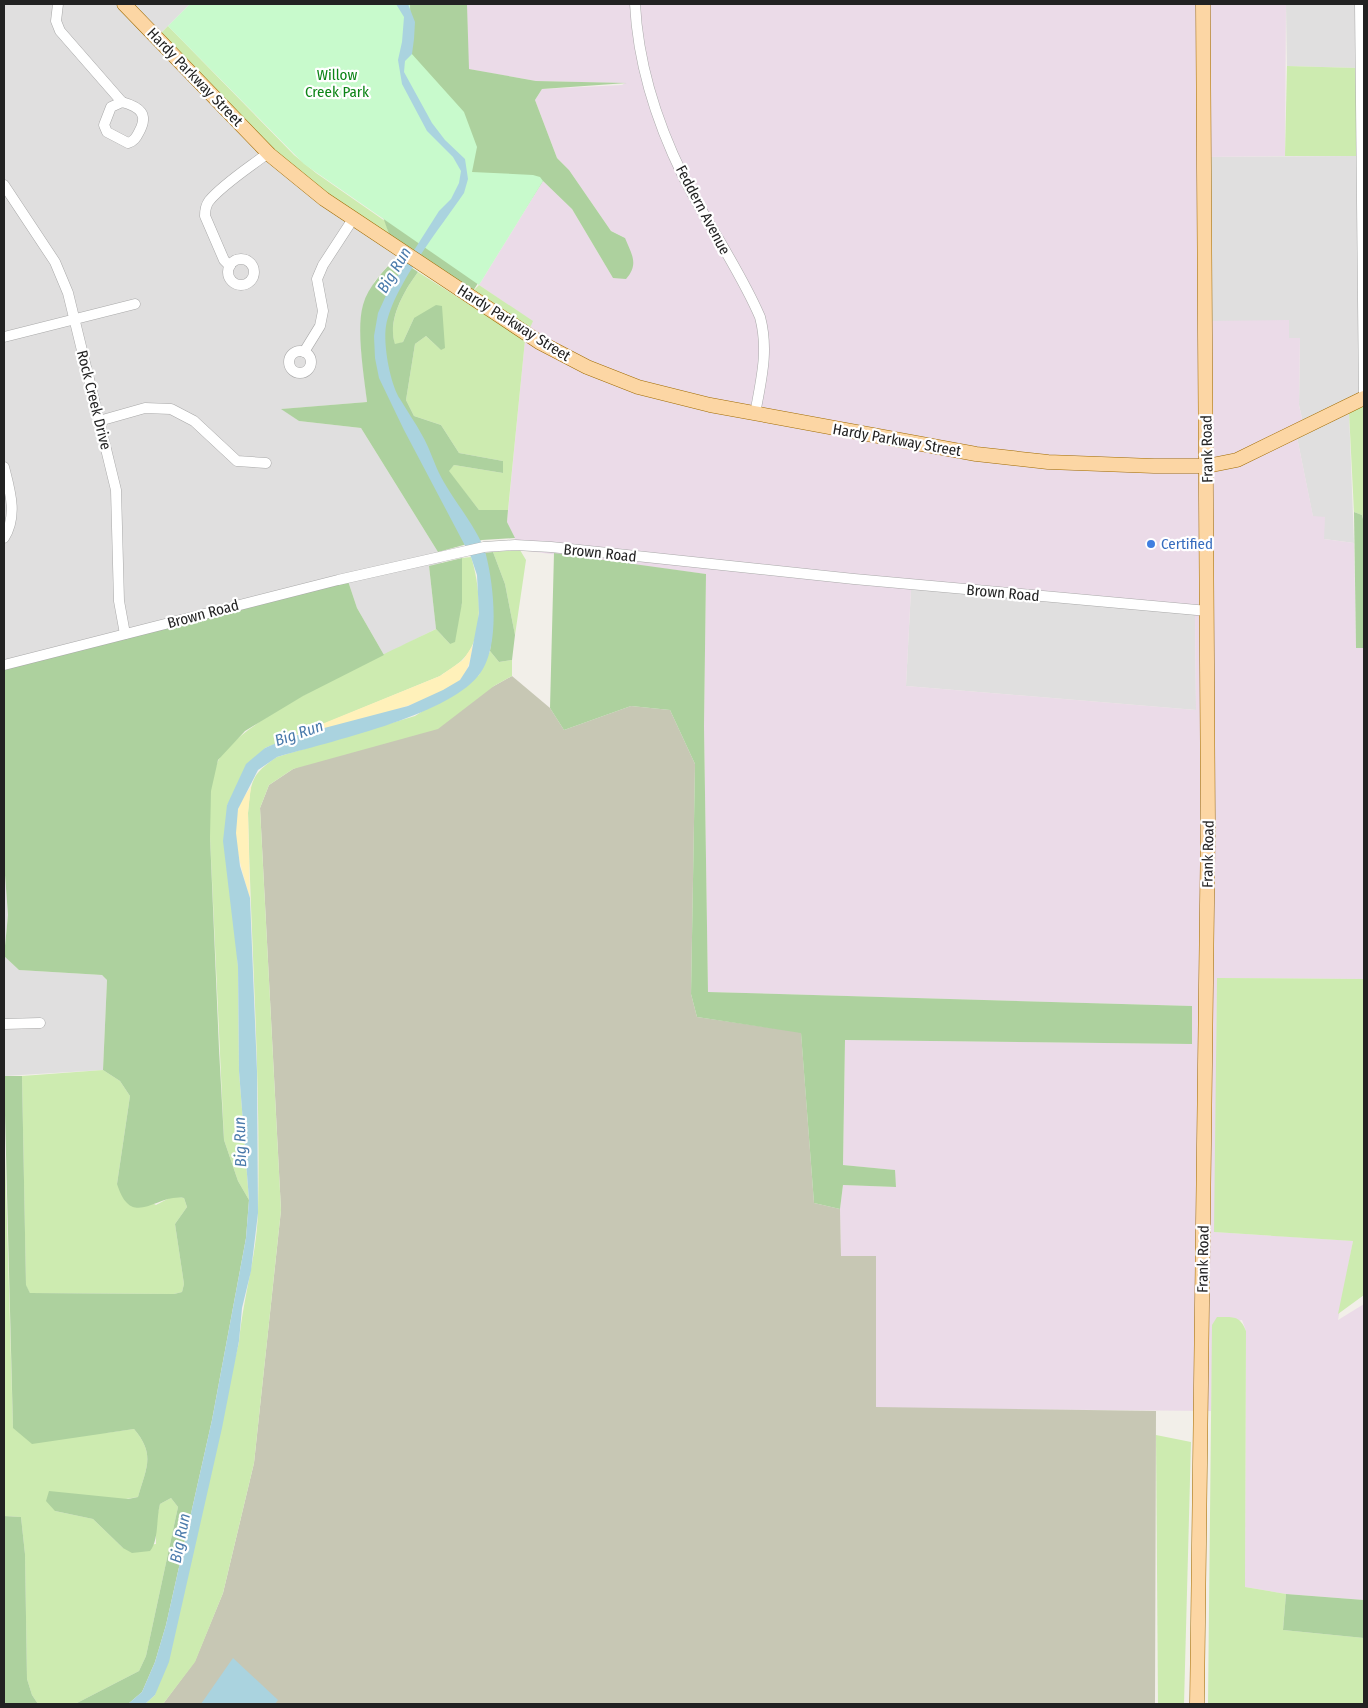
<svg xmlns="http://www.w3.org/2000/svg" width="1368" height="1708" viewBox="0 0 1368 1708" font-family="'Fira Sans Condensed',sans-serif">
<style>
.residential{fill:#e0dfdf}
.industrial{fill:#ebdbe8;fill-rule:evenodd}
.construction{fill:#c7c7b4}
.grass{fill:#cdebb0}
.forest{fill:#add19e}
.sand{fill:#fff1ba}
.park{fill:#c8facc}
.water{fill:#aad3df}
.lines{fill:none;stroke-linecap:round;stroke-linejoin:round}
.minor-casing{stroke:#a9a9a9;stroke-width:11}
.major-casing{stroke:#a06b00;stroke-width:15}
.minor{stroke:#fff;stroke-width:10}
.major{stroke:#fcd6a4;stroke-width:14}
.shop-dot{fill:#3f7fe0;stroke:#fff;stroke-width:2}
.labels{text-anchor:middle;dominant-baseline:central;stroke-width:4.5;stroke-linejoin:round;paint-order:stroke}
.park-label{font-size:15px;fill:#0c8416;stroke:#fff}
.street-label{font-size:15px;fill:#222;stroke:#fff}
.shop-label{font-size:15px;fill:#366cbe;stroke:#fff;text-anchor:start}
.water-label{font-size:16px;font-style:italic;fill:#4a7aab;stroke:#fff}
</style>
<rect width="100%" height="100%" fill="#f2efe9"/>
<g class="residential">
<path d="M4,4H190L161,33L245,119L318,187L405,245L374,282L361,348L367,402L282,409L299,421L361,428L438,552L442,563L429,567L436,629L384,655L357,608L348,581L4,669Z"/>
<path d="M1286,4H1364V405L1349,412L1354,543L1324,539L1313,517L1297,437L1305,432L1299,405L1300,338H1289L1207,321L1205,157L1358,156L1357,68L1287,66Z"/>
<path d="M911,589L1195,614L1196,710L906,686Z"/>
<path d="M4,862L8,915L4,956L19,970L102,975L107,980L103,1070L4,1076Z"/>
</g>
<path class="industrial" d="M467,4H1286L1285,156L1205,157L1208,321L1289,320V338H1300L1299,405L1305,432L1297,437L1313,516L1325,517L1324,539L1354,543L1356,647L1364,648V979L1217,978L1215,1232L1353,1241L1338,1320L1364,1304V1600L1286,1594L1245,1587L1246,1331L1242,1320L1213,1325L1211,1411L876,1408V1256H841L840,1209L843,1185L896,1187L894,1170L843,1165L845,1040L1192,1044V1006L708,992L704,726L706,574L520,550L507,522L525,340L532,321L479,285L543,181L572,209L613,278L625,238L611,231L569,170L557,158L535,100L542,89L622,85L625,83L536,81L468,69ZM911,589L1195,614L1196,710L906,686Z"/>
<path class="construction" d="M512,676L550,708L564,730L631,706L670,710L695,764L691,994L697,1017L801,1032L814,1203L840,1209L841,1256H876V1407L1156,1411L1155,1704H163L195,1661L223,1593L254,1463L281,1210L260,808L269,785L293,769L494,686Z"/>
<g class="grass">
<path d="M168,26L294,155L316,173L385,221L389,234L318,187L280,155L161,33Z"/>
<path d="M1287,66L1357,68L1358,156H1285Z"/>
<path d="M418,272L525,340L508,510H479L448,471L454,465L503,473V461L459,453L441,425L414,416L406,400L415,344L426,336L441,350L414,318L403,342L395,345C387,320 404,291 418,272Z"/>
<path d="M479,285L533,321L529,330L473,291Z"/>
<path d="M1364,405V523L1362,515L1354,512L1349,412Z"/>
<path d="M520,550L526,560L515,635L505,584L493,552Z"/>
<path d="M471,557C480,584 486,639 462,660C456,666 447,671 440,676L265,748L227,805L238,967L239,1071L249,1200L238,1181L224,1140L210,837C210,812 208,783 218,761C238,719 390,652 436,629L450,644L462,603V558Z"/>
<path d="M490,651L499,662L512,660V676L494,686L438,729L293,769L269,785L260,808L281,1210L254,1463L223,1593L195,1662L163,1704H145L155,1695L239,1342C243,1297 257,1255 258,1211C261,1078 251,945 248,813C251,782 250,775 277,757L415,716L479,675Z"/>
<path d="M1217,978L1364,979V1295L1338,1314L1353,1241L1214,1232Z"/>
<path d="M103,1070L120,1081L130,1096L117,1184L156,1205L173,1196L184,1198L187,1207L175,1224L184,1284L182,1292L174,1294L30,1293L26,1286L22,1076Z"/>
<path d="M4,1116L13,1428L105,1433L134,1429C156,1455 146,1468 138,1497L55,1511L93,1519L123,1548L156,1544V1521L160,1504L171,1498L178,1507L146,1656L139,1671L75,1704H38L32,1695L27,1679L25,1554L21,1517L4,1516Z"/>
<path d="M1217,1317C1233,1317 1240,1315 1246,1331L1245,1587L1286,1594L1283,1630L1364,1638V1704H1208L1212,1325Z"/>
<path d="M1156,1435L1191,1442L1184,1704H1158Z"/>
</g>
<g class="forest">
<path d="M307,4H467L469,69L536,81L627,83L542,89L535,100L557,158L569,170L611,231L625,238C632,255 639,264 626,279L613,278L572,209L543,181L473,291L389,234Z"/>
<path d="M396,257L418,272C404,291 387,320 395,344L403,342L414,318L436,305L442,306L445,348L441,350L426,336L415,344L406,400L414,416L441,425L459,453L503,461V473L454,465L449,471L479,510H508L507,522L515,538L482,540L438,552L361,428L299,421L281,409L367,402C364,376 356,329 363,305C368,286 384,271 396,257Z"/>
<path d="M1354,512L1362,515L1364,523V648H1356Z"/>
<path d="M493,552L505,584L515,635L512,660L499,662L490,651C495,617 491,587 485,553Z"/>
<path d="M554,553L706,574L704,726L708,992L1192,1006V1044L845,1040L843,1165L895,1170L896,1187L843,1185L840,1209L814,1203L801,1033L697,1017L691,994L695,764L670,710L631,706L564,730L550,708Z"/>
<path d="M462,558V603L455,642L450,644L436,629L429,566Z"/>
<path d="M348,581L357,608L384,655L303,696L245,731L218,760L211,791L210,837L219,1049L224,1140L238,1181L249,1200L246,1238L212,1420L166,1625L155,1662L142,1692L128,1704H75L139,1671L146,1656L178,1507L171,1498L160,1504C156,1519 159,1540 150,1551L132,1553L123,1548L93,1519L55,1511L46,1501L49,1491L128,1499L138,1497C146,1468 156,1455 134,1429L32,1444L13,1428L4,1076H22L26,1285L30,1293L174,1294L182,1292L184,1284L175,1224L187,1207L184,1198C156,1193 132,1231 117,1184L130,1096L120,1081L103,1070L107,980L102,975L19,970L4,956L8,915L4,862V669Z"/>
<path d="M4,1516L21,1517L25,1554L27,1679L32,1695L38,1704H4Z"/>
<path d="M1286,1594L1364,1600V1638L1283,1630Z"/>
</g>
<g class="sand">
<path d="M473,645C471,656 469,671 460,680C430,707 332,726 290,737L440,676L463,660Z"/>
<path d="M251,786L248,813L250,898C242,870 231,839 238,810C240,802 247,793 251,786Z"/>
</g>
<path class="park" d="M190,4H410L411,53L464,112L477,147L472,172L533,175L540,177L543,181L479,285L304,164L168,26Z"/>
<g class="water">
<path d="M396,4H408L415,22L414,39L412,54L405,61L404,72L432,123L445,140L465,159L468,179L464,193C441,227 393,286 386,326C383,344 390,384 400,399C407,411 415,422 422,435C429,447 433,460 439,473C451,498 479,529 486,555C494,586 501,649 478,676C446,716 328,742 277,757L258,770L238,809L236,833L240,866L250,898L257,1071L258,1213L251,1271L242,1308L239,1341L222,1428L169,1662L155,1695L145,1704H128L142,1692L155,1662L166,1625L212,1420L246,1238L249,1200L239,1071L238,967L223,841L227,805L246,764L265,748L290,737L408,706L443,690L460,680L469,666L479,613L477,575L471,557L404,430L379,378L375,358L374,336L378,313L389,289L411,255L439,211L451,199L459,183L461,171L453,157L427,131L402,84L398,60L402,42L404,17Z"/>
<path d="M233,1658L278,1700L275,1704H201Z"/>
</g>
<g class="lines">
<g class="minor-casing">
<g id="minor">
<path d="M58,4L56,21L60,31L122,102"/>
<path d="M635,4C638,63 657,123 683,176C707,224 739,268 760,317C769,351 761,380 755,414"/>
<path d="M1360,4L1364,398"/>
<path d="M122,102C140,107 149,114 139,132C136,138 134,141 128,143L107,132L104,125L111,107Z"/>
<path d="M4,185L55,262L68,293L116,490L119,601L125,634"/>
<circle cx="241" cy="272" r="13"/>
<path d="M230,266L224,260L205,216C205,211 206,205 209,201C223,184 250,167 268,153"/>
<path d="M4,337L135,304"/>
<circle cx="300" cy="362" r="11"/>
<path d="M304,352L320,326L323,311L317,279L323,265L353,219"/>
<path d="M99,421L145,408L171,409L194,421L237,461L266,463"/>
<path d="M4,467C10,491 18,515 4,538"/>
<path d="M4,665L338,580L484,547L515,545L551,547L854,579L1208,611"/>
<path d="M4,1024L40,1023"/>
</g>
</g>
<g class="major-casing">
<g id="major">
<path d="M124,4L270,155L324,199L539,342L587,367L638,387L710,405L976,454L1048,462L1154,466H1207L1237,460L1364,398"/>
<path d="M1197,1704L1208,825L1203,4"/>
</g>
</g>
<use href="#minor" class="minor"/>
<use href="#major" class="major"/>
</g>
<circle class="shop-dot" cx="1151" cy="544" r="5"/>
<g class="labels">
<g class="park-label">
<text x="337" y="75">Willow<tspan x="337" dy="17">Creek Park</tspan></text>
</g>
<g class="street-label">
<text transform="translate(195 77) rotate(46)">Hardy Parkway Street</text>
<text transform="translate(703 210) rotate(62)">Feddern Avenue</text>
<text transform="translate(514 323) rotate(32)">Hardy Parkway Street</text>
<text transform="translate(94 400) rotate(76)">Rock Creek Drive</text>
<text transform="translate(897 440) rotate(10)">Hardy Parkway Street</text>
<text transform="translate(1207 449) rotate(-91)">Frank Road</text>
<text transform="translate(600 553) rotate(6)">Brown Road</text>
<text transform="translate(1003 593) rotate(5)">Brown Road</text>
<text transform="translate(203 614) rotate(-15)">Brown Road</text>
<text transform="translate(1208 854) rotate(-89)">Frank Road</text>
<text transform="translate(1203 1259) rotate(-89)">Frank Road</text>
</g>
<g class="shop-label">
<text x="1161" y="544">Certified</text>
</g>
<g class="water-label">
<text transform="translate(394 270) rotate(-59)">Big Run</text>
<text transform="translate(299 733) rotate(-19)">Big Run</text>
<text transform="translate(240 1142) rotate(-92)">Big Run</text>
<text transform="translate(180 1538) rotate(-79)">Big Run</text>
</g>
</g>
<rect width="1368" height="1708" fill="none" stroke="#222222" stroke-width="10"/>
</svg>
